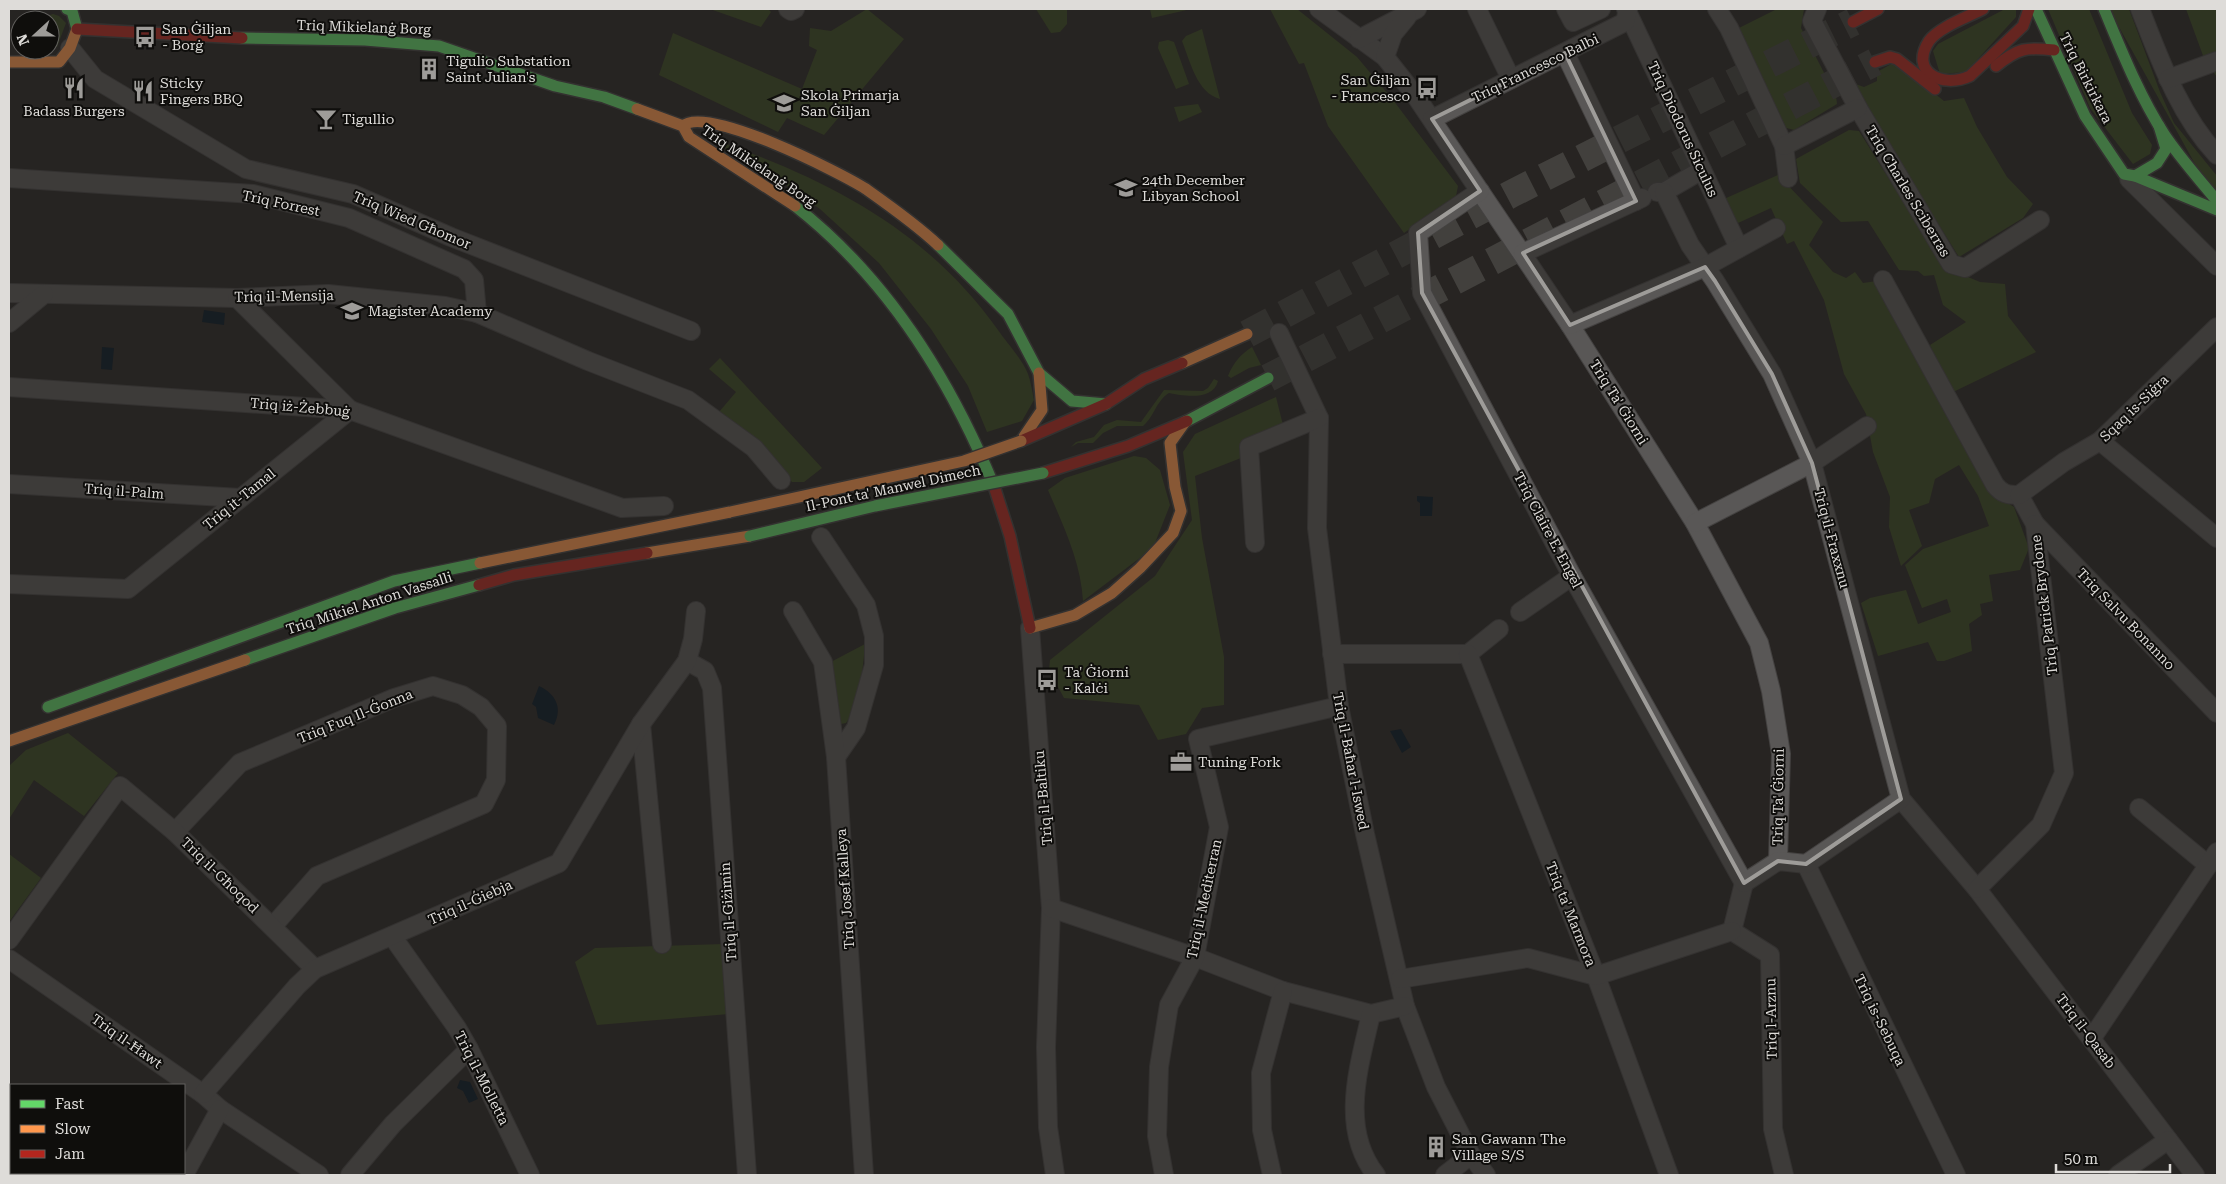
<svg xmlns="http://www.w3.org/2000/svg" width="2226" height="1184" viewBox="0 0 2226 1184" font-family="'Roboto Serif',serif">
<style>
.green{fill:#39471f}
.water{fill:#041422}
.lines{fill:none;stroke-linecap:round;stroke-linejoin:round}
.highway-tunnel{stroke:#42403d;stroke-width:28;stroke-dasharray:28 14;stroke-linecap:butt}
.street-casing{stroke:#444241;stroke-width:20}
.fast-casing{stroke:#444241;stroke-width:14}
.slow-casing{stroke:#444241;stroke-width:14}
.jam-casing{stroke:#444241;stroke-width:14}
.street{stroke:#595756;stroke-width:18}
.fast{stroke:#63d668;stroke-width:11}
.slow{stroke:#ff974d;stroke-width:11}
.jam{stroke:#b3261e;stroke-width:11}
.fast-bridge-casing{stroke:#444241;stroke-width:14;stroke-linecap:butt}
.slow-bridge-casing{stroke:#444241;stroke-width:14;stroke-linecap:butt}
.fast-bridge{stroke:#63d668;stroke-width:11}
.slow-bridge{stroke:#ff974d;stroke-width:11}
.marked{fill:none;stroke:#9e9c99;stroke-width:4;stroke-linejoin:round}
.labels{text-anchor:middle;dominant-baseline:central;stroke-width:4;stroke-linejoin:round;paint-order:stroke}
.street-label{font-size:14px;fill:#dedcd9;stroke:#0f0e0c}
.poi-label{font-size:14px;fill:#dedcd9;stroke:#0f0e0c;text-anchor:start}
</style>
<rect width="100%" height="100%" fill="#272422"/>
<g class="green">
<path d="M710,9H768L771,12L761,27Z"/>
<path d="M867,9L904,39L824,135L787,118L778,132L659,75L673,33L802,89L817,50L809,46L810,28L831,31Z"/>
<path d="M1036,9H1067V24L1060,32L1051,33Z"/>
<path d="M1150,9H1191L1152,18Z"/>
<path d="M1270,9H1297L1357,57L1393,100L1458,186L1456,196L1404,233L1328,126L1304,63L1299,64Z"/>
<path d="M1777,9H1804L1801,28L1836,96L1837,104L1794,130L1783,127L1737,29Z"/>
<path d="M2005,9H2016V17L1966,72L1940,74L1933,51L1938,44Z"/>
<path d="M2048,9H2089L2132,113L2152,145L2150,154L2133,164L2090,108Z"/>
<path d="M2109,9H2129L2160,92L2174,123L2217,176V190L2200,173Z"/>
<path d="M2186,9H2217V77L2205,61Z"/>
<path d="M53,14L59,16L66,23L57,47L50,48V20H35Z"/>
<path d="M1202,29L1220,99C1197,93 1190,61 1182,41L1186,36Z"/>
<path d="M1168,40L1174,42L1189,84L1176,89L1158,48L1159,42Z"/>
<path d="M1895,62L1944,101L1964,98L1977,127L2007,177L2033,204L2023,218L1959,257L1850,82L1864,87L1877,81V72Z"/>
<path d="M1198,104L1202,112L1179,122L1174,107Z"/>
<path d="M1849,130L1859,131L1944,267L1980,282L2005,284L2008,316L2036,352L1951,393L1930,345L1966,322L1943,305L1934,275L1924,276L1918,271L1899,270L1868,221L1841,222L1800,183L1796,159Z"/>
<path d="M726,144C835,183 929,233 998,330C1006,342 1023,360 1028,374C1031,382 1032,391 1034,400L1022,421L987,432L968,386L931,329L879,263L820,209L777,179L723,147Z"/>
<path d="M1778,175L1823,222L1809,245L1833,272L1846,278L1855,272L1863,283L1877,281L1998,497L2014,507L2029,548L2020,570L1989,575L1993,601L1980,604L1982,615L1969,624L1972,651L1944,661H1937L1928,642L1878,656L1861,603L1870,598L1906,590L1918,624L1951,612L1947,599L1922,608L1905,565L1923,549L1989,526L1978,496L1959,465L1935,479L1929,503L1909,510L1922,546L1901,566L1889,527L1890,497L1873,452L1866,414L1844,374L1824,300L1794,241L1787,244L1771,208L1738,223L1724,199Z"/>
<path d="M1252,347L1261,365L1249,368L1231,378L1228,376C1233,363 1241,354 1252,347Z"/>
<path d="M720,358L822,468L804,482H792L760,446L719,412L736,392L709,369Z"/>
<path d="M1214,379L1218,381C1213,401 1184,396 1169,393C1156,401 1154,417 1143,426H1117L1103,433L1093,443H1078L1071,447L1076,442L1094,437L1104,425L1117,420L1141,422L1164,390L1203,391L1208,388Z"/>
<path d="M1276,397L1283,425L1246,444L1241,458L1195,476L1202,538L1224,657V705L1202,708L1186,734L1158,740L1139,705L1064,698L1049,670L1050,660L1155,576L1192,520L1183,452L1195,434Z"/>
<path d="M1134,456L1146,458L1160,470L1170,505L1153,548L1083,601C1081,562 1063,525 1048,490L1065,478Z"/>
<path d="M865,644C863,668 860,704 846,723L841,724L838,722L827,664Z"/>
<path d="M68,733L118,773L84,816L34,780L9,819V766L26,750Z"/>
<path d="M9,854L41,878L9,922Z"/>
<path d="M724,944L729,1014L597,1025L575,962L595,948Z"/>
</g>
<g class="water">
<path d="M204,310L225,313L224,325L202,322Z"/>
<path d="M102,347L114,348L112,370L101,369Z"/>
<path d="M1417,496L1433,497L1432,516H1420V503L1417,501Z"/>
<path d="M539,686C556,694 563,708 554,725L538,718L536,707L532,704Z"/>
<path d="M1401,729L1411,747L1402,753L1390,731Z"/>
<path d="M460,1080L470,1082L478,1099L469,1103L463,1091L457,1088Z"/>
</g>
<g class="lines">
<g class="highway-tunnel">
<path d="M1247,334L1511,194L1853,22"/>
<path d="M1268,378L1875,62"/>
</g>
<g class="street-casing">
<g id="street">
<path d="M788,9L791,11L795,9"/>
<path d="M1319,9L1385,57L1415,95L1570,325L1695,523L1759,643L1771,691L1781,754L1778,861"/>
<path d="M1477,9L1511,79"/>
<path d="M1566,9L1573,22L1601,9"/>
<path d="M1626,9L1739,248"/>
<path d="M1717,9L1729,28L1784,146L1788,178"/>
<path d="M1817,9L1812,21L1858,108L1951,264L1965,268L2040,220"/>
<path d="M2140,9C2160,60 2179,114 2217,155"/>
<path d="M1359,39L1417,9"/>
<path d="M70,48L95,79L246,169L353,194L451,237L691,331"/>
<path d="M1565,53L1636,201"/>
<path d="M1385,57L1393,34L1407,17"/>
<path d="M2168,79L2217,61"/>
<path d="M1432,119L1625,22L1628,9"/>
<path d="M1784,146L1858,108"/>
<path d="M9,178L253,194L349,218L464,269L474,280L477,313"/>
<path d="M2129,179L2217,266"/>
<path d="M1480,191L1418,233L1422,293L1572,576L1744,883"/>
<path d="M1657,192H1664L1702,170"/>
<path d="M1664,192L1690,245L1715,281L1772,374L1812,463L1901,799L1977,889L2195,1175"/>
<path d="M1523,253L1642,198"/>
<path d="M1883,280L1995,485C2002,494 2008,495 2019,495L2035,524L2064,773L2041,825L1977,889"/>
<path d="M9,293L237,298L328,294L445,306L477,313L588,361L688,400L754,448L781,480"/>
<path d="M9,323L44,294"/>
<path d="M1570,325L1705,267L1776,228"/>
<path d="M1279,333L1319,418L1317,528L1339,706L1365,834L1405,1006L1436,1087L1471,1155L1486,1175"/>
<path d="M9,387L350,410L622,508L664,506"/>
<path d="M2100,441L2217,538"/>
<path d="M9,484L240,498"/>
<path d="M2019,495L2064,462L2100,441L2217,327"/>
<path d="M1695,523L1812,463L1867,426"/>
<path d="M2035,524L2217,713"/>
<path d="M821,537L866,605L874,636V665L856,728L836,757"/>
<path d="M1255,543L1249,447L1319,418"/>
<path d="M9,584L128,589L350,410L237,298"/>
<path d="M793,611L823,662L836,757L864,1175"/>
<path d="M1520,612L1572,576"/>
<path d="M1030,628L1051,908L1046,1047L1048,1127L1055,1175"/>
<path d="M1332,654H1468L1499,629"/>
<path d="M1468,654L1596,976L1669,1175"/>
<path d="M687,661L705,671L712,688L747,1175"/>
<path d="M641,724L662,944"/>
<path d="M2139,808L2208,865"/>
<path d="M175,832L240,763L394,698L433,686L462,695L481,707L497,726L496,780L484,804L317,876L273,926"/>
<path d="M1806,864L1956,1175"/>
<path d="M1744,883L1732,931L1770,955L1773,1129L1784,1175"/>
<path d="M1744,883L1778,861L1806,864L1901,799"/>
<path d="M1051,908L1195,957L1283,991L1371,1014L1405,1006"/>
<path d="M392,936L457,1028L469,1049L530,1175"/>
<path d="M9,940L120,786L175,832L315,969"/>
<path d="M9,959L203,1094L220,1109L319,1175"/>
<path d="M1400,979L1528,958L1596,976L1732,931"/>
<path d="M1371,1014C1359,1067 1339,1128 1376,1175"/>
<path d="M2092,1038L2217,852"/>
<path d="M203,1094L297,986L315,969L559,863L641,724L687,661L693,639L696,611"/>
<path d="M184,1175L220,1109"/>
<path d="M350,1175L393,1124L469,1049"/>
<path d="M1164,1175L1157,1136L1159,1067L1169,1005L1195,957L1219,827L1198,739L1339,706"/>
<path d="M1272,1175L1262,1130L1261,1073L1283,991"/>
<path d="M1445,1175L1471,1155"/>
<path d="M2118,1175L2168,1140"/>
</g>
</g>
<g class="fast-casing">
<g id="fast">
<path d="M67,9L72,11L77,29"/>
<path d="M2036,9L2085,116L2124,174L2135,176L2217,210"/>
<path d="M2104,9C2122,52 2139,95 2164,134C2180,158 2199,179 2217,201"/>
<path d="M242,38L365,40L439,46L555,86L604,97L637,109"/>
<path d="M2135,176L2157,163L2166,149L2159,126"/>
<path d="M795,206C887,278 950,379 994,486"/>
<path d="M938,245L1008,314L1039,373L1072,401L1106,404"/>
<path d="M1187,421L1268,378"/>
<path d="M245,660L395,608L479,585"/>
<path d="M48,707L394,581L480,563"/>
</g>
</g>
<g class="slow-casing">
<g id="slow">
<path d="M9,62H59L70,48L77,29"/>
<path d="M637,109L683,126L689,137L795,206"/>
<path d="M683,126C705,104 841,173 866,189C890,206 917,225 938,245"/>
<path d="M1182,363L1247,334"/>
<path d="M1021,441L1042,410L1039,373"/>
<path d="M647,553L750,536"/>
<path d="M480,563L730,512"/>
<path d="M1030,628L1075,615L1112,593L1140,568L1173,533L1181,511L1175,487L1170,443L1185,422"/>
<path d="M9,741L245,660"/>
</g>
</g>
<g class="jam-casing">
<g id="jam">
<path d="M1983,9C1968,17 1939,27 1929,41C1909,72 1942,89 1970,76L2023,26L2029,9"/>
<path d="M1853,22L1878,9"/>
<path d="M77,29L242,38"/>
<path d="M1875,62L1890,57L1897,59L1935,89"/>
<path d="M1996,66C2018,48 2026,47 2054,50"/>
<path d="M1021,441L1106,404L1144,379L1182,363"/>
<path d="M1043,473L1128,446L1187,421"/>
<path d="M994,486L1010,536L1030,628"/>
<path d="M479,585L514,575L647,553"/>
</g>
</g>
<use href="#street" class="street"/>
<use href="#fast" class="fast"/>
<use href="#slow" class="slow"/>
<use href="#jam" class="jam"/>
<g class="fast-bridge-casing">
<path id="fast-bridge" d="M750,536L875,506L1043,473"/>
</g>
<g class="slow-bridge-casing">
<path id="slow-bridge" d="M730,512L964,461L1021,441"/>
</g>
<use href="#fast-bridge" class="fast-bridge"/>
<use href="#slow-bridge" class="slow-bridge"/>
</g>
<path d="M0 0H2226V1184H0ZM1565,53L1636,201L1523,253L1570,325L1705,267L1715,281L1772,374L1812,463L1901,799L1806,864L1778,861L1744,883L1422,293L1418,233L1480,191L1432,119Z" fill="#272422" fill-opacity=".55" fill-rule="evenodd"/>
<path class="marked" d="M1565,53L1636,201L1523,253L1570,325L1705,267L1715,281L1772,374L1812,463L1901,799L1806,864L1778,861L1744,883L1422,293L1418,233L1480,191L1432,119Z"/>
<defs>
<g id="bus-bare" transform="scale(1.725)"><path d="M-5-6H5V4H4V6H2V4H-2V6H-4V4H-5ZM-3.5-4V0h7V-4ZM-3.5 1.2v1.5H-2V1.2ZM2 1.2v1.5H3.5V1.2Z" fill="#9e9c99" stroke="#0f0e0c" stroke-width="2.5" paint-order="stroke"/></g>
<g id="building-bare" transform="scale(1.725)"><path d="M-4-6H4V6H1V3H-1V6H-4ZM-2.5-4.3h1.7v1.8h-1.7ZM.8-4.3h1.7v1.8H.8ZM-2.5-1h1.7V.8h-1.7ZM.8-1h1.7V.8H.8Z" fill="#9e9c99" stroke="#0f0e0c" stroke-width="2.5" paint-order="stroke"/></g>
<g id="restaurant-bare" transform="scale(1.725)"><path d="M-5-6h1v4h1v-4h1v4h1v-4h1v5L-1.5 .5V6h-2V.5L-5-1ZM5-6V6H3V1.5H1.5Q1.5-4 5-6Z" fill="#9e9c99" stroke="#0f0e0c" stroke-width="2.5" paint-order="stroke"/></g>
<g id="school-bare" transform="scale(1.725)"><path d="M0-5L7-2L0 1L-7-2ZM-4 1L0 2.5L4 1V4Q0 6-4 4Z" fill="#9e9c99" stroke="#0f0e0c" stroke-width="2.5" paint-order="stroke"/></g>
<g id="bar-bare" transform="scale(1.725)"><path d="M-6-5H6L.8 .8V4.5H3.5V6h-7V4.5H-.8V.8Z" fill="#9e9c99" stroke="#0f0e0c" stroke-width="2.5" paint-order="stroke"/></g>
<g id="office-bare" transform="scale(1.725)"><path d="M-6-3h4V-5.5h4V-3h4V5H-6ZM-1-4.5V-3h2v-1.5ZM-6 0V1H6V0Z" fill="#9e9c99" stroke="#0f0e0c" stroke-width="2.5" paint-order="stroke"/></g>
</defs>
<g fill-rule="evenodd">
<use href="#bus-bare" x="145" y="37"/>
<use href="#building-bare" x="429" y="69"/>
<use href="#restaurant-bare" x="74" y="88"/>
<use href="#bus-bare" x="1427" y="88"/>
<use href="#restaurant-bare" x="143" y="91"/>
<use href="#school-bare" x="784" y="103"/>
<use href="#bar-bare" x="326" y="119"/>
<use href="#school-bare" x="1126" y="188"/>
<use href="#school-bare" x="352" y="311"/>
<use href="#bus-bare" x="1047" y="680"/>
<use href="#office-bare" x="1181" y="762"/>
<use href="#building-bare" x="1436" y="1147"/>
</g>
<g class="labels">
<g class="street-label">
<text transform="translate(364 27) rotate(2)">Triq Mikielanġ Borg</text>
<text transform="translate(1535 68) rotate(-26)">Triq Francesco Balbi</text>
<text transform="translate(2086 78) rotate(63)">Triq Birkirkara</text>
<text transform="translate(1683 129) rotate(65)">Triq Diodorus Siculus</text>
<text transform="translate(759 166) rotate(34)">Triq Mikielanġ Borg</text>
<text transform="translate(1908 191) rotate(59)">Triq Charles Sciberras</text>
<text transform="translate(281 203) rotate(12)">Triq Forrest</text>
<text transform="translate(412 220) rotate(23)">Triq Wied Għomor</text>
<text transform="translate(284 296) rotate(-1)">Triq il-Mensija</text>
<text transform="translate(1619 402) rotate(58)">Triq Ta' Ġiorni</text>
<text transform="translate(300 407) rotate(5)">Triq iż-Żebbuġ</text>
<text transform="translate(2134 408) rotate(-44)">Sqaq is-Siġra</text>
<text transform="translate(893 488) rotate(-12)">Il-Pont ta' Manwel Dimech</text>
<text transform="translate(124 491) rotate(4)">Triq il-Palm</text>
<text transform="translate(239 499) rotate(-39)">Triq it-Tamal</text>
<text transform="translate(1548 530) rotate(62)">Triq Claire E. Engel</text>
<text transform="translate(1832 538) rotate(75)">Triq il-Fraxxnu</text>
<text transform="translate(369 603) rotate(-18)">Triq Mikiel Anton Vassalli</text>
<text transform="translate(2044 605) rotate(-97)">Triq Patrick Brydone</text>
<text transform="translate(2126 619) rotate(46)">Triq Salvu Bonanno</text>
<text transform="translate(355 716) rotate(-22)">Triq Fuq Il-Ǵonna</text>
<text transform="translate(1351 761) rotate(79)">Triq il-Baħar l-Iswed</text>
<text transform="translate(1778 797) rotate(-89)">Triq Ta' Ġiorni</text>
<text transform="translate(1043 798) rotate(-95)">Triq il-Baltiku</text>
<text transform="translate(220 875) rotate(44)">Triq il-Għoqod</text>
<text transform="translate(845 889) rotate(-94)">Triq Josef Kalleya</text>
<text transform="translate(1204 899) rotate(-78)">Triq il-Mediterran</text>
<text transform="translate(470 902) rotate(-24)">Triq il-Ǵiebja</text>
<text transform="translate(728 912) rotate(-94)">Triq il-Giżimin</text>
<text transform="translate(1571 914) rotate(68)">Triq ta' Marmora</text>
<text transform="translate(1771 1019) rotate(-91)">Triq l-Arznu</text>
<text transform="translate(1880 1020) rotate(64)">Triq is-Sebuqa</text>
<text transform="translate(2086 1031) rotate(53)">Triq il-Qasab</text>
<text transform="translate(127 1041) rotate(35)">Triq il-Ħawt</text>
<text transform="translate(482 1078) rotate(63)">Triq il-Molletta</text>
</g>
<g class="poi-label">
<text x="162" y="29">San Ġiljan<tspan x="162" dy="16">- Borġ</tspan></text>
<text x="446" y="61">Tigulio Substation<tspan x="446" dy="16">Saint Julian's</tspan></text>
<text x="1410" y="80" text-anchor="end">San Ġiljan<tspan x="1410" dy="16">- Francesco</tspan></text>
<text x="160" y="83">Sticky<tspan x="160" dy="16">Fingers BBQ</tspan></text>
<text x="801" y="95">Skola Primarja<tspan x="801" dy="16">San Ġiljan</tspan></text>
<text x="74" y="111" text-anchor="middle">Badass Burgers</text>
<text x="342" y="119">Tigullio</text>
<text x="1142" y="180">24th December<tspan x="1142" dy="16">Libyan School</tspan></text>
<text x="368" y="311">Magister Academy</text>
<text x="1064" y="672">Ta' Ġiorni<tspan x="1064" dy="16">- Kalċi</tspan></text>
<text x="1198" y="762">Tuning Fork</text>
<text x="1452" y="1139">San Gawann The<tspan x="1452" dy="16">Village S/S</tspan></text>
</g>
</g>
<rect width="2226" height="1184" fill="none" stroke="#dedcd9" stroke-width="20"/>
<rect x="10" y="1084" width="175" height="90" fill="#0f0e0c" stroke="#62605e"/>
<rect x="20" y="1100" width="25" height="8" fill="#63d668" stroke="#62605e"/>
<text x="55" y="1109" font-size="15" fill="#dedcd9">Fast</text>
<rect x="20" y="1125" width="25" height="8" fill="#ff974d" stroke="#62605e"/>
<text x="55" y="1134" font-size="15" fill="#dedcd9">Slow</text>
<rect x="20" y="1150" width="25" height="8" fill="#b3261e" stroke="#62605e"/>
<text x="55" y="1159" font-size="15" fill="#dedcd9">Jam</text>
<g transform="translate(35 35) rotate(249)"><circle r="24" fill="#0f0e0c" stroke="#62605e"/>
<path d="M0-4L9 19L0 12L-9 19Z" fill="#9e9c99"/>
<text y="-8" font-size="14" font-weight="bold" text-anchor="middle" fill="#dedcd9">N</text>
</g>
<path d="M2056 1164v8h114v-8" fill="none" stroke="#dedcd9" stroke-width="2.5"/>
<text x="2064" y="1164" font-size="15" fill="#dedcd9" stroke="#0f0e0c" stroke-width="4" paint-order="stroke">50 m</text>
</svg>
